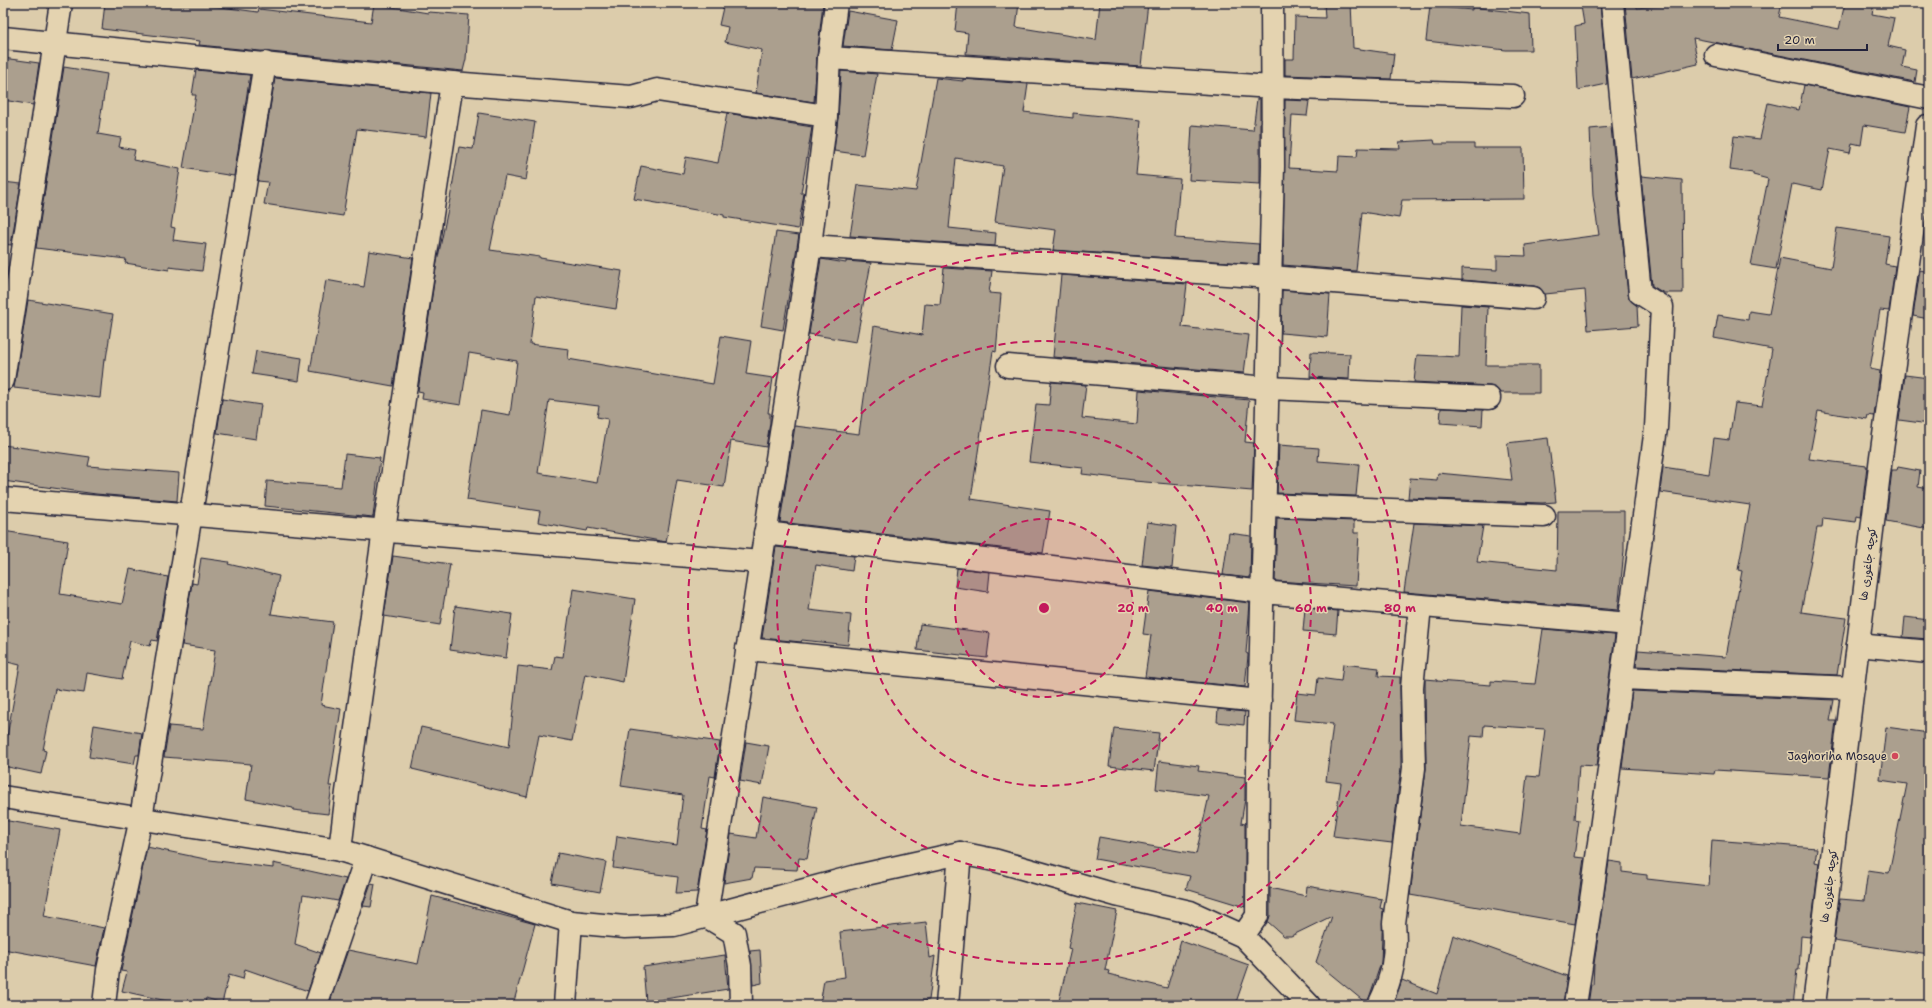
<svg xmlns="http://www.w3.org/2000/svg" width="1932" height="1008" viewBox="0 0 1932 1008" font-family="'Shantell Sans','Playpen Sans Arabic',sans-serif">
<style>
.building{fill:#ab9f8e;stroke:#22223b;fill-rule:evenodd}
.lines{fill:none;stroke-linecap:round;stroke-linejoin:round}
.street-casing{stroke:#22223b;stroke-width:25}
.street{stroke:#e4d3b0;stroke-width:22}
.ring{fill:none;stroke:#c2185b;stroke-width:2;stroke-dasharray:7 5}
.poi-dot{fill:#d1495b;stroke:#e4d3b0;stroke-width:1.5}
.labels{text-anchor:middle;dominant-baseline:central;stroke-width:3;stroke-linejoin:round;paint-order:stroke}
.street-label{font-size:11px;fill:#22223b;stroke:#e4d3b0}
.poi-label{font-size:11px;fill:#22223b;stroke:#e4d3b0;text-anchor:end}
.centre{fill:#c2185b;stroke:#e4d3b0;stroke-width:2}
.ring-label{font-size:12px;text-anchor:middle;font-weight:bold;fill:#c2185b;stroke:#e4d3b0;stroke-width:3;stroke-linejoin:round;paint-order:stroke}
</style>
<rect width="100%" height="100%" fill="#dcccab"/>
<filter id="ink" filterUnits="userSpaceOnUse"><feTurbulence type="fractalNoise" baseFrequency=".025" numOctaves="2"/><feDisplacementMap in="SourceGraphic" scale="8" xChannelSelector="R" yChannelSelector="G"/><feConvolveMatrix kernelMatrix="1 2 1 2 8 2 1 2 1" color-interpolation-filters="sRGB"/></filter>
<g filter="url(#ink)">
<g class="building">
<path d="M105,3H191L258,12L259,9L371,22L374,4L428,13L429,12L469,15L466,59L463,71L199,45L200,41L102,29Z"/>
<path d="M724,3H823L817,56L814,102L756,93L762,50L725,42L728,27L719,25Z"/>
<path d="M958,3H1019L1016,27L1096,40L1100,3H1148L1141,66L966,54L968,33L955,31Z"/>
<path d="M1324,3H1351L1353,48L1394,54L1391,79L1285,75V59H1294L1295,17L1325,18Z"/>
<path d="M1600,3L1607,84L1578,90L1575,26L1584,24L1581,6Z"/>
<path d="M1625,3H1637V8L1684,3H1782L1779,17L1839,29L1845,3H1874L1872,14L1894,18L1888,46L1905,50L1902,67L1917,70L1915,82L1693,38L1698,64L1632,79Z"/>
<path d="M1430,6L1472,10V7L1530,14L1531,50H1506L1426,41Z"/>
<path d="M848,11L898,20L892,50L843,46Z"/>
<path d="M3,58L39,63L33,105L3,100Z"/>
<path d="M64,67L107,74L98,134L121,138L119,147L135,150L133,160L180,169L171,227L175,228L173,240L206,244L202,271L169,267V270L125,263L126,259L36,248Z"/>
<path d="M196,70L250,75L234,176L183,168L196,95H192Z"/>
<path d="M841,71L877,74L863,155L834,151L838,118Z"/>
<path d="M275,78L431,93L426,137L357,129L343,216L264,204L268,182L258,181Z"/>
<path d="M936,78L963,81V79L1028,84L1024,112L1073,118V113L1141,120L1136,175L1180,179L1175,238L1259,244L1258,264L1053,250L1056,230L995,222L1003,166L956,158L949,228L996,233L995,246L850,236L858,185L916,191Z"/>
<path d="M1804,85L1910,107L1905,132L1864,125L1861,145L1852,143L1850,153L1830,149L1822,190L1792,184L1776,269L1751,265L1768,179L1753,175V173L1730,170L1734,136L1760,139L1768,103L1799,110Z"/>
<path d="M1257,99H1260V184L1189,180L1192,125L1253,130Z"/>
<path d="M1285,100L1309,101L1307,116L1292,115L1289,168L1338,171L1339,156L1357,157L1358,148L1400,149L1399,142L1434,140L1435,144H1474V148H1523L1524,199L1402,200L1399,218L1362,212L1356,271L1283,265Z"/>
<path d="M479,113L535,122L526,180L505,176L490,250L540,257V258L622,271L616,309L536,296L530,344L569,349L568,359L713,384L721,336L751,341L746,374L773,378L768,413H770V423L766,447L731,441L724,487L677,480L666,542L588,528L587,531L538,522L540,511L467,500L481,410L510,415L517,361L469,353L461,405L422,399L423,392L418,391L437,262L450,199L459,147L473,149ZM549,400L599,406L597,417L608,419L597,483L538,473Z"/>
<path d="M727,113L812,127L801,193H804L798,229L724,217V215L634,199L641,166L683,174L686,157L718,163Z"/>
<path d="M1611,127L1628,294L1630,300L1637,306L1638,326L1588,330L1585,290L1545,294L1540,288L1534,286L1462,280V268L1497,270V255L1526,256L1525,245L1599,235L1593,196L1590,129Z"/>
<path d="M1641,176L1682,180L1683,293H1664L1652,286Z"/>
<path d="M3,182L21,184L11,245L3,244Z"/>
<path d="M1837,228L1889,236L1885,264L1895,266L1889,311L1880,310L1870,369L1880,371L1874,416L1868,415L1867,419L1818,411L1809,459L1867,466L1861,517L1857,516L1856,522L1823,518L1822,528H1817L1801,612L1846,618L1837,675L1636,666L1638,650L1726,657L1742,571L1738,570L1750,505L1660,492L1663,467L1709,474L1714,438L1729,440L1735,403L1762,406L1772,349L1714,338L1718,315L1748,320L1749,311L1769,314L1780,258L1831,268Z"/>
<path d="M776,232L799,235L783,330L761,326Z"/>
<path d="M369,251L413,258L393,386L310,371L326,280L364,287Z"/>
<path d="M821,259L846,263V261L871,263L856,342L809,334Z"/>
<path d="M944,268L992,271L989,293L1001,294L996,352L993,351L971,499L1050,511L1043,553L780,522L795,426L859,434L874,326L922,335L925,304L940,305Z"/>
<path d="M1920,270L1929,272V319L1913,316Z"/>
<path d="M1061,275L1187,284L1182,327L1249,335L1244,373L1053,357Z"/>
<path d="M1282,290L1330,294L1327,337L1281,333Z"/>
<path d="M28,300L113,314L106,359H104L100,398L14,388Z"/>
<path d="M1461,305L1488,307L1486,365H1539V393H1500L1496,388L1490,386L1414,382L1417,355L1459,357Z"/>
<path d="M256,351L302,358L299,381L252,374Z"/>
<path d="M1311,352L1350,354L1349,379L1310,377Z"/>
<path d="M1905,375L1929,378V424L1899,420Z"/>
<path d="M1051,382L1086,385L1082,418L1137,424L1139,390L1249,400L1245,442L1254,443L1252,491L1134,481V480L1082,474L1083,468L1029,462L1036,404L1049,405Z"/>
<path d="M222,399L261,405L256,439L217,433Z"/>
<path d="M1441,408L1483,410L1482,426L1440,423Z"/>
<path d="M1548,438L1556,502L1542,503L1408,498L1410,478L1437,480L1438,473L1512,480L1507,443Z"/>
<path d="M3,445L90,457L88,466L179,473L177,501L96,494L3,481Z"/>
<path d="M1279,445L1319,448L1318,461L1359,464L1356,496L1277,493Z"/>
<path d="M345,454L380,458L373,517L265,506L267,481L341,487Z"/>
<path d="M1898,467L1920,471L1918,487L1929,489V529L1886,521L1892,470H1897Z"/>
<path d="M1558,511H1624V551L1618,610L1404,592L1414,523L1483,526L1477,562L1557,570Z"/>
<path d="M1277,518L1354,521V533H1359L1356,586L1275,581Z"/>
<path d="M1147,522L1176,526L1172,568L1142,565Z"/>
<path d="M3,531L68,541L60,594L122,604L130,569L168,577L157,641L152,640L150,646L130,641L122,679L87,673L84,693L55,689L43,750L46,751L41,774L3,766V741L6,742L20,665L3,661Z"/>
<path d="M1229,533L1251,536L1250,578L1223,575Z"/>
<path d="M776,547L854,556L852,571L816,565L809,610L851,615L848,645L802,640L801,642L762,638Z"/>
<path d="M393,556L450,564L440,625L384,616Z"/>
<path d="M201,558L229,562L228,564L279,576L271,614L333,622L321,705L341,709L329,786H332L328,814L293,810V808L246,799L251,764L164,757L169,726L203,729L215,650L182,645L192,583L197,584Z"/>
<path d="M957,568L990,572L988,592L955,587Z"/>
<path d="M573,589L635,599L623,682L585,674L572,741L539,735L527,797L412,769L421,727L509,747L518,666L552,670L555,656L563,657Z"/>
<path d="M1149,591L1250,603L1246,653L1248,654V656L1245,687L1145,677L1151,635L1143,634Z"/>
<path d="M455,606L512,614L506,658L450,650Z"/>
<path d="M1305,608L1338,611L1336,634L1303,631Z"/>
<path d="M1905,617L1929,620V639L1903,637Z"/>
<path d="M920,624L990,633L987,658L917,650Z"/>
<path d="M1543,629L1615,635L1597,766L1579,765L1575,819L1579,820L1574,857L1584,858L1575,924L1410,895L1426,769L1425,679L1437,680V681L1491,685V681L1535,684ZM1484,725L1545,729L1539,777L1527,776L1520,834L1461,826L1471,736L1483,737Z"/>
<path d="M1343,664L1379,668L1378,676L1400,677L1401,767L1392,843L1333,836L1341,783L1326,781L1333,724L1294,720L1297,693L1316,695L1318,678L1341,681Z"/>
<path d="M1632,691L1834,700L1830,721H1836L1829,777L1715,770L1714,774L1622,768Z"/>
<path d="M1218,709L1245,712L1244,725L1217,722Z"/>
<path d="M94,725L142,733L139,755H136L134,764L89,757Z"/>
<path d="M1886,727L1929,733V955L1834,941L1840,899L1864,901L1868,870L1889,873L1907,784L1880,780Z"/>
<path d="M1114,728L1159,733L1154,771L1109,766Z"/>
<path d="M630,729L720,742L715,777L710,776L702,829L707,830L697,892L676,893L678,877L613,868L617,836L677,845L683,795L621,786Z"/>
<path d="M746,742L769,746L762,785L740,781Z"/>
<path d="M1159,761L1199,766L1198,771L1245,777V799L1241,823L1245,824V907L1186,889L1190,876L1095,859L1099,837L1196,854L1209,796L1156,789Z"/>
<path d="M763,797L817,807L807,859L799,858L797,870L754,868L752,878L724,883L731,834L756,838Z"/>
<path d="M3,820L60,830L44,916L104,928L96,966L3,949Z"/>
<path d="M1712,840L1817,848L1815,862L1819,863L1810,937L1801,936L1799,970H1797L1793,1005H1588L1591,984L1593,985L1594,964L1609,861L1622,863V872L1647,875V879L1709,886Z"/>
<path d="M147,847L210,860L273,868V863L346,879L338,901L303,895L295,944L321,953L308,991L245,969L243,979L229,975L222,1003L206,998L205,1005H185L122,991L127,972L121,971Z"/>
<path d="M558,853L606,862L600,892L552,883Z"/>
<path d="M371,883L375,884L371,907L363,906Z"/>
<path d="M1307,886L1382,899L1380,908L1383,909L1381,963L1367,1004L1316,962L1332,916L1291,936H1284L1268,922L1270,916V888L1306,896Z"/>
<path d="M432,896L535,924L513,1005H329L348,950L418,964Z"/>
<path d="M1077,903L1117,911L1105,970L1109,971L1108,974L1167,988L1181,941L1249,965L1235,1005H1211L1199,1001L1198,1005H1058L1071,949L1068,948Z"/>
<path d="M926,922L930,958L935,956L929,1000L893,1005H820L824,980L845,977L840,932Z"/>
<path d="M1453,935L1567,976L1563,1005H1393L1402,980L1437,994Z"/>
<path d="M760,950L762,983L753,985L750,951Z"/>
<path d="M725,955L728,989L646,1002L643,967Z"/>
</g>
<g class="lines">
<g class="street-casing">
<g id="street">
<path d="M3,38L452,83"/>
<path d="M1716,55L1929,98"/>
<path d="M829,58L1272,87L1513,96"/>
<path d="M826,116L829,58L836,3"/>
<path d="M810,246L1271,277L1533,298"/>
<path d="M1008,366L1268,388L1489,398"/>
<path d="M3,380L61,3"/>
<path d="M3,499L761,562"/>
<path d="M1265,505L1544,516"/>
<path d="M765,533L1263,592L1629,624"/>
<path d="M1858,645L1929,652"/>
<path d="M747,649L1260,701"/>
<path d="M1622,678L1853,688"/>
<path d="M3,797L340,850L571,922L625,927L674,925L857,876L960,853L994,860L1116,895L1190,912L1243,936L1309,1005"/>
<path d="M340,850L347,792L384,530L452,83L631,97L657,90L826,116L810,246L706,916L734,933L740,966L741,1005"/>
<path d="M1243,936L1257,916L1258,767L1273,166L1272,3"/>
<path d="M104,1005L108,970L141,818L265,63"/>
<path d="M316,1005L366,858"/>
<path d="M565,1005L571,922"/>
<path d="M947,1005L960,853"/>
<path d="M1379,1005C1393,977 1397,954 1394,923L1414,768L1412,688L1420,606"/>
<path d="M1575,1005L1592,894L1656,428L1662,307L1640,293L1612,3"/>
<path d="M1814,1005L1881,457L1927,126H1929"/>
</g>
</g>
<use href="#street" class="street"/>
</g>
</g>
<circle cx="1044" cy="608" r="89" fill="#c2185b" fill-opacity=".12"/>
<g class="ring">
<circle cx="1044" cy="608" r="89"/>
<circle cx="1044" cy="608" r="178"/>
<circle cx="1044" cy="608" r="267"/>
<circle cx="1044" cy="608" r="356"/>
</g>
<circle class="poi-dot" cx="1895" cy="756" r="4"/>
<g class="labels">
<g class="street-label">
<text transform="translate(1868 564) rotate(-83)">کوچه جاغوری ها</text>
<text transform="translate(1829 886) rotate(-83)">کوچه جاغوری ها</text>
</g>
<g class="poi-label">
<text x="1887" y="756">Jaghoriha Mosque</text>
</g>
</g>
<circle cx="1044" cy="608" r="6" class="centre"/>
<g class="ring-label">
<text x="1133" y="612">20 m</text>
<text x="1222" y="612">40 m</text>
<text x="1311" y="612">60 m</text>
<text x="1400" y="612">80 m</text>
</g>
<rect width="1932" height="1008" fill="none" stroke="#e4d3b0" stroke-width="16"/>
<rect x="8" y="8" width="1916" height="992" fill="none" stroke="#22223b" stroke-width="1.5" filter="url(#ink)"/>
<path d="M1778 44v6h89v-6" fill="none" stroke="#22223b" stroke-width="2"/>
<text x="1784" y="44" font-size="12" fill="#22223b" stroke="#e4d3b0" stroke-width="3" paint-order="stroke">20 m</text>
</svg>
